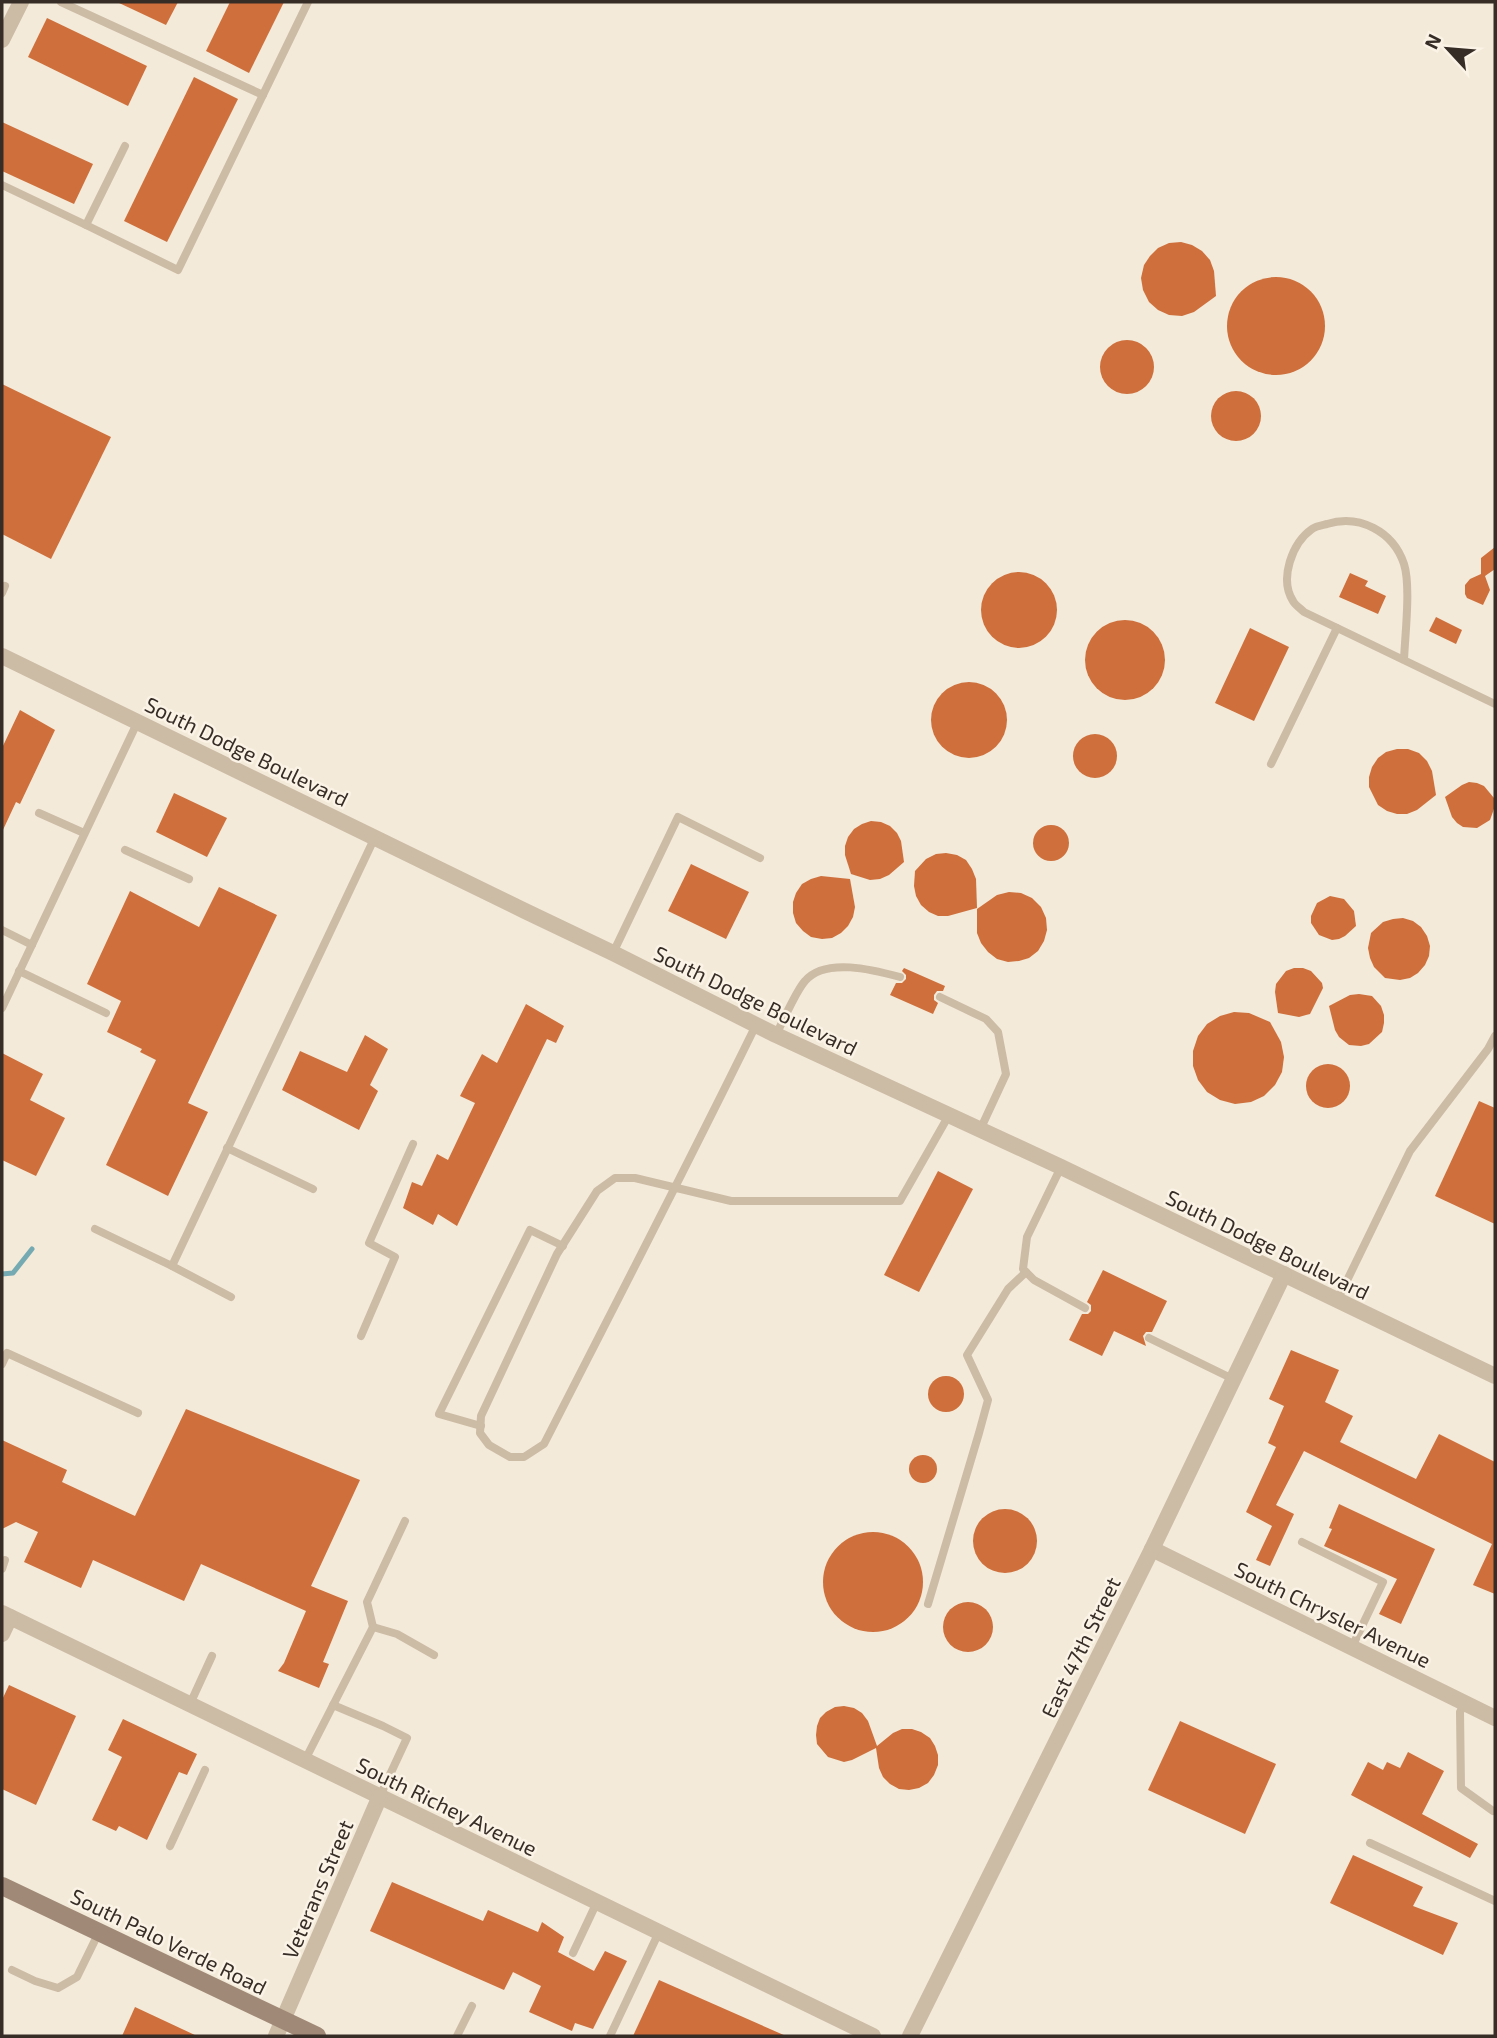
<svg xmlns="http://www.w3.org/2000/svg" width="1497" height="2038" viewBox="0 0 1497 2038" font-family="'Exo 2',sans-serif">
<style>
.lines{fill:none;stroke-linecap:round;stroke-linejoin:round}
.stream{stroke:#76aab2;stroke-width:5}
.building{fill:#ce6f3c}
.lane{stroke:#ccbba5;stroke-width:8}
.street{stroke:#ccbba5;stroke-width:16}
.secondary{stroke:#a08976;stroke-width:18}
.labels{text-anchor:middle;dominant-baseline:central;stroke-width:5;stroke-linejoin:round;paint-order:stroke}
.street-label{font-size:21px;fill:#372d27;stroke:#fbf3e6}
</style>
<rect width="100%" height="100%" fill="#f3ead9"/>
<g class="lines">
<path class="stream" d="M2,1274L13,1273L32,1249"/>
</g>
<g class="building">
<path d="M117,2H178L166,25Z"/>
<path d="M230,2H284L249,73L206,51Z"/>
<path d="M47,18L147,66L128,106L28,57Z"/>
<path d="M194,77L238,99L167,242L124,221Z"/>
<path d="M2,122L93,164L74,204L2,171Z"/>
<path d="M1181,242L1192,245L1202,251L1210,260L1214,271L1216,296L1194,312L1182,316L1169,315L1158,310L1149,302L1143,290L1141,278L1144,265L1150,256L1158,248L1169,243Z"/>
<circle cx="1276" cy="326" r="49"/>
<circle cx="1127" cy="367" r="27"/>
<path d="M2,384L111,437L51,559L2,534Z"/>
<circle cx="1236" cy="416" r="25"/>
<path d="M1495,547V569L1485,576L1490,590L1483,605L1467,598L1465,594V585L1470,579L1481,574V558Z"/>
<circle cx="1019" cy="610" r="38"/>
<path d="M1350,573L1368,581L1365,586L1386,596L1378,614L1339,597Z"/>
<path d="M1436,617L1462,630L1456,644L1429,631Z"/>
<circle cx="1125" cy="660" r="40"/>
<path d="M1250,628L1289,647L1254,721L1215,703Z"/>
<circle cx="969" cy="720" r="38"/>
<path d="M20,710L55,730L20,804L16,802L2,832V748Z"/>
<circle cx="1095" cy="756" r="22"/>
<path d="M1397,749H1408L1419,753L1427,761L1432,771L1436,795L1417,810L1407,814H1397L1387,811L1378,805L1369,787V777L1372,767L1378,758L1386,752Z"/>
<path d="M1469,782L1477,783L1484,786L1494,798L1495,806L1490,820L1477,828L1463,827L1457,823L1452,817L1445,797L1462,785Z"/>
<path d="M174,793L227,818L207,857L156,832Z"/>
<path d="M871,821L881,822L890,826L897,833L901,841L904,862L889,875L880,879L870,880L851,874L845,855V846L848,837L854,829L862,824Z"/>
<circle cx="1051" cy="843" r="18"/>
<path d="M946,853L957,855L966,860L972,869L976,879L977,908L948,916H938L929,912L921,905L916,896L914,886L915,871L926,859L936,854Z"/>
<path d="M691,864L749,892L726,939L668,911Z"/>
<path d="M821,876L850,879L855,907L853,917L848,926L841,933L832,938L822,939L811,937L803,931L796,923L793,913V902L796,893L802,884L811,879Z"/>
<path d="M219,887L277,915L188,1103L208,1112L168,1196L106,1165L156,1060L140,1052L142,1049L107,1032L121,1001L87,984L130,891L199,927Z"/>
<path d="M1009,892L1021,893L1032,898L1041,907L1046,918L1047,930L1044,941L1038,951L1029,958L1019,961L1008,962L997,959L988,952L981,943L977,933V909L997,895Z"/>
<path d="M1330,896L1344,899L1354,911L1356,926L1345,936L1339,939L1332,940L1319,935L1311,923V916L1317,903Z"/>
<path d="M1403,918L1413,921L1421,927L1427,936L1430,946L1429,956L1425,965L1418,973L1410,978L1400,980L1385,978L1374,967L1370,958L1368,948L1371,933L1383,922L1393,919Z"/>
<path d="M904,968L945,986L943,991H937L934,995V1000L938,1003L933,1014L890,995L896,983H902L906,979V975L902,971Z"/>
<path d="M1294,968H1303L1311,971L1322,983L1323,988L1310,1014L1306,1015L1299,1017L1278,1013L1275,992L1276,984L1286,971Z"/>
<path d="M1359,994L1372,996L1381,1006L1384,1015V1023L1382,1032L1369,1044L1361,1046L1349,1045L1339,1037L1335,1030L1329,1006L1350,995Z"/>
<path d="M526,1004L564,1026L556,1043L547,1039L457,1226L438,1214L433,1225L403,1208L412,1182L422,1186L437,1154L448,1160L475,1103L460,1096L482,1054L497,1063Z"/>
<path d="M1234,1012L1249,1013L1270,1022L1281,1042L1284,1057L1282,1072L1275,1085L1264,1096L1251,1102L1235,1104L1220,1100L1207,1092L1198,1080L1193,1066V1051L1198,1036L1207,1024L1220,1016Z"/>
<path d="M365,1035L388,1049L370,1085L378,1091L359,1130L282,1090L300,1051L347,1072Z"/>
<path d="M2,1053L43,1074L30,1100L65,1118L36,1176L2,1160Z"/>
<circle cx="1328" cy="1086" r="22"/>
<path d="M1479,1101L1495,1108V1224L1435,1196Z"/>
<path d="M938,1171L973,1189L919,1292L884,1275Z"/>
<path d="M1103,1270L1167,1301L1152,1332H1146L1143,1336L1146,1346L1114,1331L1102,1356L1069,1340L1082,1314H1088L1091,1311V1305L1087,1302Z"/>
<path d="M1291,1350L1339,1370L1325,1402L1353,1416L1340,1442L1416,1479L1439,1434L1495,1462V1594L1473,1585L1492,1544L1304,1451L1276,1505L1294,1514L1270,1566L1256,1560L1272,1526L1246,1512L1276,1447L1268,1443L1284,1406L1269,1399Z"/>
<circle cx="946" cy="1394" r="18"/>
<path d="M186,1409L360,1480L311,1586L348,1601L323,1662L329,1664L319,1688L278,1671L284,1663L306,1611L201,1564L184,1601L93,1560L81,1588L24,1562L38,1532L16,1522L2,1529V1440L67,1470L62,1482L135,1516Z"/>
<circle cx="923" cy="1469" r="14"/>
<path d="M1339,1504L1435,1549L1401,1624L1379,1614L1397,1579L1324,1546L1332,1529L1329,1528Z"/>
<circle cx="1005" cy="1541" r="32"/>
<circle cx="873" cy="1582" r="50"/>
<circle cx="968" cy="1627" r="25"/>
<path d="M9,1685L76,1716L36,1805L2,1789V1700Z"/>
<path d="M844,1706L854,1708L862,1713L868,1721L877,1746L893,1733L902,1729H912L921,1732L930,1738L935,1746L938,1755V1765L934,1775L928,1783L919,1788L909,1790L899,1789L890,1784L883,1777L879,1768L876,1748L852,1760L844,1762L828,1757L817,1744L816,1735L817,1726L820,1718L826,1712L835,1707Z"/>
<path d="M123,1719L197,1754L187,1775L179,1772L147,1840L119,1826L116,1831L92,1820L122,1757L108,1750Z"/>
<path d="M1180,1721L1276,1764L1245,1834L1148,1790Z"/>
<path d="M1408,1752L1444,1771L1422,1814L1478,1844L1470,1858L1351,1795L1368,1762L1383,1770L1387,1762L1400,1768Z"/>
<path d="M1353,1855L1423,1887L1413,1906L1458,1923L1443,1955L1330,1903Z"/>
<path d="M392,1882L483,1921L488,1910L538,1932L542,1922L564,1937L558,1952L594,1971L605,1951L627,1961L593,2029L575,2023L572,2031L529,2012L541,1986L513,1972L504,1990L370,1931Z"/>
<path d="M659,1980L786,2036H633Z"/>
<path d="M135,2007L197,2036H122Z"/>
</g>
<g class="lines">
<g class="lane">
<path d="M61,2L263,95"/>
<path d="M125,146L86,225L178,270L308,2"/>
<path d="M2,185L86,225"/>
<path d="M2,593L5,586"/>
<path d="M1404,660C1405,635 1411,586 1404,564C1393,531 1359,514 1327,524C1323,525 1316,526 1312,529C1292,543 1279,579 1293,601C1295,605 1301,609 1304,612L1495,704"/>
<path d="M1271,764L1337,628"/>
<path d="M39,813L84,833"/>
<path d="M125,850L189,879"/>
<path d="M2,930L32,945"/>
<path d="M613,953L678,817L760,858"/>
<path d="M19,971L106,1013"/>
<path d="M940,997L986,1019L998,1032L1006,1074L980,1130"/>
<path d="M2,1008L138,721"/>
<path d="M756,1025C687,1166 615,1305 544,1444L524,1457H510L489,1445L480,1433L481,1416L557,1254L597,1191L615,1178H635L731,1201H900L949,1115"/>
<path d="M776,1035C783,1021 796,991 805,981C825,957 874,970 900,977"/>
<path d="M227,1148L313,1189"/>
<path d="M1061,1167L1027,1237L1023,1269L1034,1280L1085,1308"/>
<path d="M95,1229L172,1266L375,837"/>
<path d="M172,1266L231,1297"/>
<path d="M1337,1301L1410,1151L1488,1049L1495,1036"/>
<path d="M361,1336L395,1257L369,1243L413,1144"/>
<path d="M1149,1338L1233,1379"/>
<path d="M2,1364L7,1353L138,1413"/>
<path d="M481,1426L439,1414L530,1230L563,1246"/>
<path d="M1302,1542L1383,1582L1352,1647"/>
<path d="M2,1569L5,1560"/>
<path d="M928,1604L979,1433L988,1400L967,1355L1008,1289L1026,1272"/>
<path d="M373,1627L367,1602L405,1521"/>
<path d="M1465,1702L1460,1712L1461,1788L1493,1811"/>
<path d="M190,1704L212,1656"/>
<path d="M333,1705L383,1726L407,1738L380,1796"/>
<path d="M305,1760L373,1627L397,1634L434,1655"/>
<path d="M1370,1843L1495,1901"/>
<path d="M170,1846L205,1770"/>
<path d="M573,1953L597,1902"/>
<path d="M12,1970L35,1981L58,1988L77,1977L99,1932"/>
<path d="M457,2036L472,2006"/>
<path d="M610,2036L659,1932"/>
</g>
<g class="street">
<path d="M2,40L21,2"/>
<path d="M2,656L525,911L613,953L776,1035L1061,1167L1495,1376"/>
<path d="M1152,1549L1495,1718"/>
<path d="M2,1613L873,2036"/>
<path d="M2,1634L10,1617"/>
<path d="M276,2036L380,1796"/>
<path d="M910,2036L1152,1549L1284,1274"/>
</g>
<path class="secondary" d="M2,1886L317,2036"/>
</g>
<g class="labels">
<g class="street-label">
<text transform="translate(247 751) rotate(26)">South Dodge Boulevard</text>
<text transform="translate(756 1000) rotate(26)">South Dodge Boulevard</text>
<text transform="translate(1268 1244) rotate(26)">South Dodge Boulevard</text>
<text transform="translate(1333 1614) rotate(26)">South Chrysler Avenue</text>
<text transform="translate(1080 1647) rotate(-64)">East 47th Street</text>
<text transform="translate(447 1806) rotate(26)">South Richey Avenue</text>
<text transform="translate(317 1889) rotate(-67)">Veterans Street</text>
<text transform="translate(169 1941) rotate(26)">South Palo Verde Road</text>
</g>
</g>
<rect width="1497" height="2038" fill="none" stroke="#372d27" stroke-width="7"/>
<g transform="translate(1448 49) rotate(296)" stroke="#fbf3e6" stroke-width="5" paint-order="stroke">
<path d="M0-5L12 26L0 18L-12 26Z" fill="#372d27"/>
<text y="-10" font-size="19" font-weight="bold" text-anchor="middle" fill="#372d27">N</text>
</g>
</svg>
